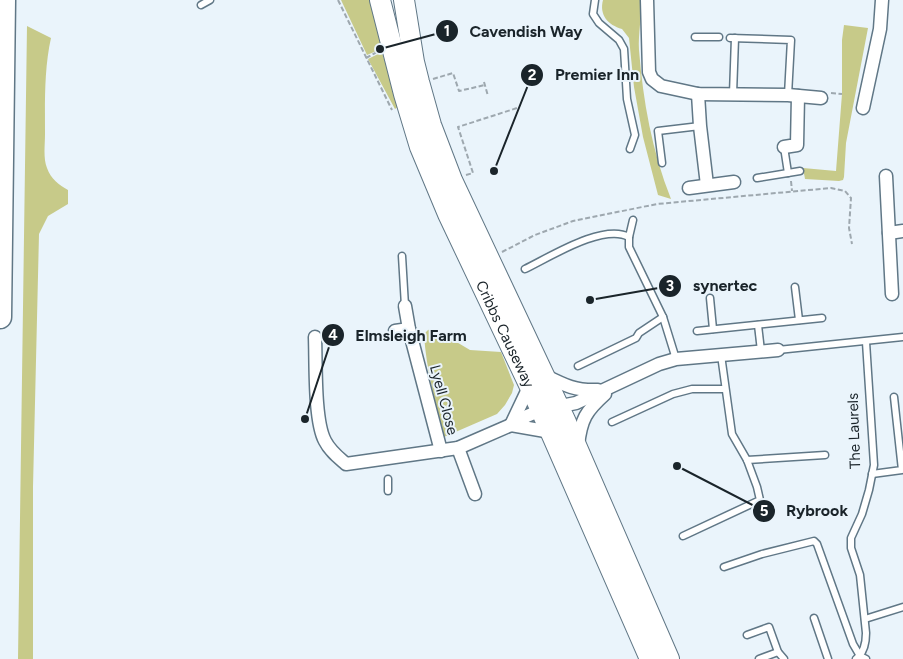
<svg xmlns="http://www.w3.org/2000/svg" width="903" height="659" viewBox="0 0 903 659" font-family="Figtree,sans-serif">
<style>
.green{fill:#c7ca89}
.lines{fill:none;stroke-linecap:round;stroke-linejoin:round}
.service-casing{stroke:#607786;stroke-width:9}
.minor-casing{stroke:#607786;stroke-width:15}
.primary-casing{stroke:#607786;stroke-width:22}
.motorway-casing{stroke:#607786;stroke-width:25}
.path{stroke:#9ea8af;stroke-width:2;stroke-dasharray:5 2.5;stroke-linecap:butt}
.service{stroke:#fff;stroke-width:6}
.minor{stroke:#fff;stroke-width:12}
.primary{stroke:#fff;stroke-width:20}
.motorway{stroke:#fff;stroke-width:22}
.labels{text-anchor:middle;dominant-baseline:central;stroke-width:4;stroke-linejoin:round;paint-order:stroke}
.street-label{font-size:15px;fill:#1a242a;stroke:#eaf4fb}
.leader{fill:none;stroke:#1a242a;stroke-width:2}
.callout-dot{fill:#1a242a;stroke:#eaf4fb;stroke-width:2}
.mark-label{font-size:15px;text-anchor:middle;font-weight:bold;fill:#fff}
.callout-label{font-size:16px;text-anchor:middle;font-weight:bold;fill:#1a242a;stroke:#eaf4fb;stroke-width:4;stroke-linejoin:round;paint-order:stroke}
</style>
<rect width="100%" height="100%" fill="#eaf4fb"/>
<g class="green">
<path d="M341,0H372L379,27L381,49L367,55Z"/>
<path d="M603,0H641C642,17 638,33 639,50C643,101 652,151 671,199L658,195L643,137L634,87L629,38L622,29C608,25 599,15 603,0Z"/>
<path d="M844,25L868,28L846,143L844,177L843,180L839,181L805,179L803,168L836,171L842,94V40Z"/>
<path d="M27,26L51,38C44,69 45,103 45,134C45,145 43,158 47,168C51,179 59,185 68,190V204L48,216L39,234L33,487V659H18Z"/>
<path d="M382,52C386,70 401,88 399,106L395,109L368,59Z"/>
<path d="M432,329L438,331L470,350L501,352L514,385L512,393L505,405L497,414L444,437C436,403 426,370 424,334L428,330Z"/>
</g>
<g class="lines">
<g class="service-casing">
<g id="service">
<path d="M595,0L593,14L599,23L619,40L624,49L627,99L635,135L630,149"/>
<path d="M201,5L210,0"/>
<path d="M695,37H719"/>
<path d="M730,38L791,40L788,95"/>
<path d="M733,94L735,38"/>
<path d="M784,147L788,173"/>
<path d="M662,163L658,131L700,126"/>
<path d="M757,178L800,171"/>
<path d="M633,220L629,237V247L663,317L676,359"/>
<path d="M402,256L405,306"/>
<path d="M525,269C550,257 603,223 629,237"/>
<path d="M795,287L799,320"/>
<path d="M710,298L713,329"/>
<path d="M758,325L761,351"/>
<path d="M697,331L822,318"/>
<path d="M778,350L903,337"/>
<path d="M578,366L636,338L639,333L663,317"/>
<path d="M612,422L673,394L692,389H725"/>
<path d="M747,460L825,455"/>
<path d="M872,474L902,470L894,397"/>
<path d="M388,479V491"/>
<path d="M683,536L760,500L757,487L747,460L732,434L721,355"/>
<path d="M724,567L762,554L814,541L817,544L853,644L860,656L866,659"/>
<path d="M814,618L828,659"/>
<path d="M865,619L903,607"/>
<path d="M747,635L769,627L778,652L784,659"/>
<path d="M759,659L778,652"/>
<path d="M856,659C864,653 866,643 866,633L860,575L851,548V538L862,514L869,490L874,465L866,342"/>
</g>
</g>
<g class="minor-casing">
<g id="minor">
<path d="M647,0L649,72L652,79L661,86L698,94L788,95L821,98"/>
<path d="M698,94L700,126L707,185"/>
<path d="M863,108L880,29L882,0"/>
<path d="M784,147L797,145L798,96"/>
<path d="M886,176L892,294"/>
<path d="M689,188L734,182"/>
<path d="M889,233L903,231"/>
<path d="M405,306L409,329L441,451"/>
<path d="M395,331L409,329"/>
<path d="M315,337C316,362 314,421 325,441C330,451 338,457 346,464L458,448L511,425L527,416L541,410L576,403L659,364L676,359L778,350"/>
<path d="M544,375C564,385 575,391 598,390"/>
<path d="M511,425L529,387"/>
<path d="M511,425L551,432"/>
<path d="M578,445C581,419 586,411 605,394"/>
<path d="M458,448L475,494"/>
</g>
</g>
<g class="primary-casing">
<g id="primary">
<path id="s1" d="M380,0L404,94L420,147L448,214L541,410L650,659"/>
<path d="M404,0L414,62L419,82L431,125L452,180L565,420L669,659"/>
</g>
</g>
<g class="motorway-casing">
<path id="motorway" d="M0,317L4,0"/>
</g>
<g class="path">
<path d="M338,0L392,110"/>
<path d="M366,58L377,52"/>
<path d="M433,79L453,73L459,91L485,85"/>
<path d="M484,82L488,96"/>
<path d="M831,93L842,94"/>
<path d="M466,175L473,173L458,127L517,108"/>
<path d="M791,181L792,191"/>
<path d="M502,252L535,235L573,221L657,204L831,188L845,191L851,198L849,228L852,244"/>
<path d="M438,390L444,389"/>
</g>
<use href="#service" class="service"/>
<use href="#minor" class="minor"/>
<use href="#primary" class="primary"/>
<use href="#motorway" class="motorway"/>
</g>
<g class="labels">
<g class="street-label">
<text stroke="none"><textPath href="#s1" startOffset="358">Cribbs Causeway</textPath></text>
<text transform="translate(444 400) rotate(75)">Lyell Close</text>
<text transform="translate(854 431) rotate(-92)">The Laurels</text>
</g>
</g>
<path class="leader" d="M380 49L447 31M494 171L532 75M590 300L670 286M305 419L333 335M677 466L764 511"/>
<g class="callout-dot">
<circle cx="380" cy="49" r="5"/>
<circle cx="494" cy="171" r="5"/>
<circle cx="590" cy="300" r="5"/>
<circle cx="305" cy="419" r="5"/>
<circle cx="677" cy="466" r="5"/>
<circle cx="447" cy="31" r="12"/>
<circle cx="532" cy="75" r="12"/>
<circle cx="670" cy="286" r="12"/>
<circle cx="333" cy="335" r="12"/>
<circle cx="764" cy="511" r="12"/>
</g>
<g class="mark-label">
<text x="447" y="36">1</text>
<text x="532" y="80">2</text>
<text x="670" y="291">3</text>
<text x="333" y="340">4</text>
<text x="764" y="516">5</text>
</g>
<g class="callout-label">
<text x="526" y="37">Cavendish Way</text>
<text x="597" y="80">Premier Inn</text>
<text x="725" y="291">synertec</text>
<text x="411" y="341">Elmsleigh Farm</text>
<text x="817" y="516">Rybrook</text>
</g>
</svg>
